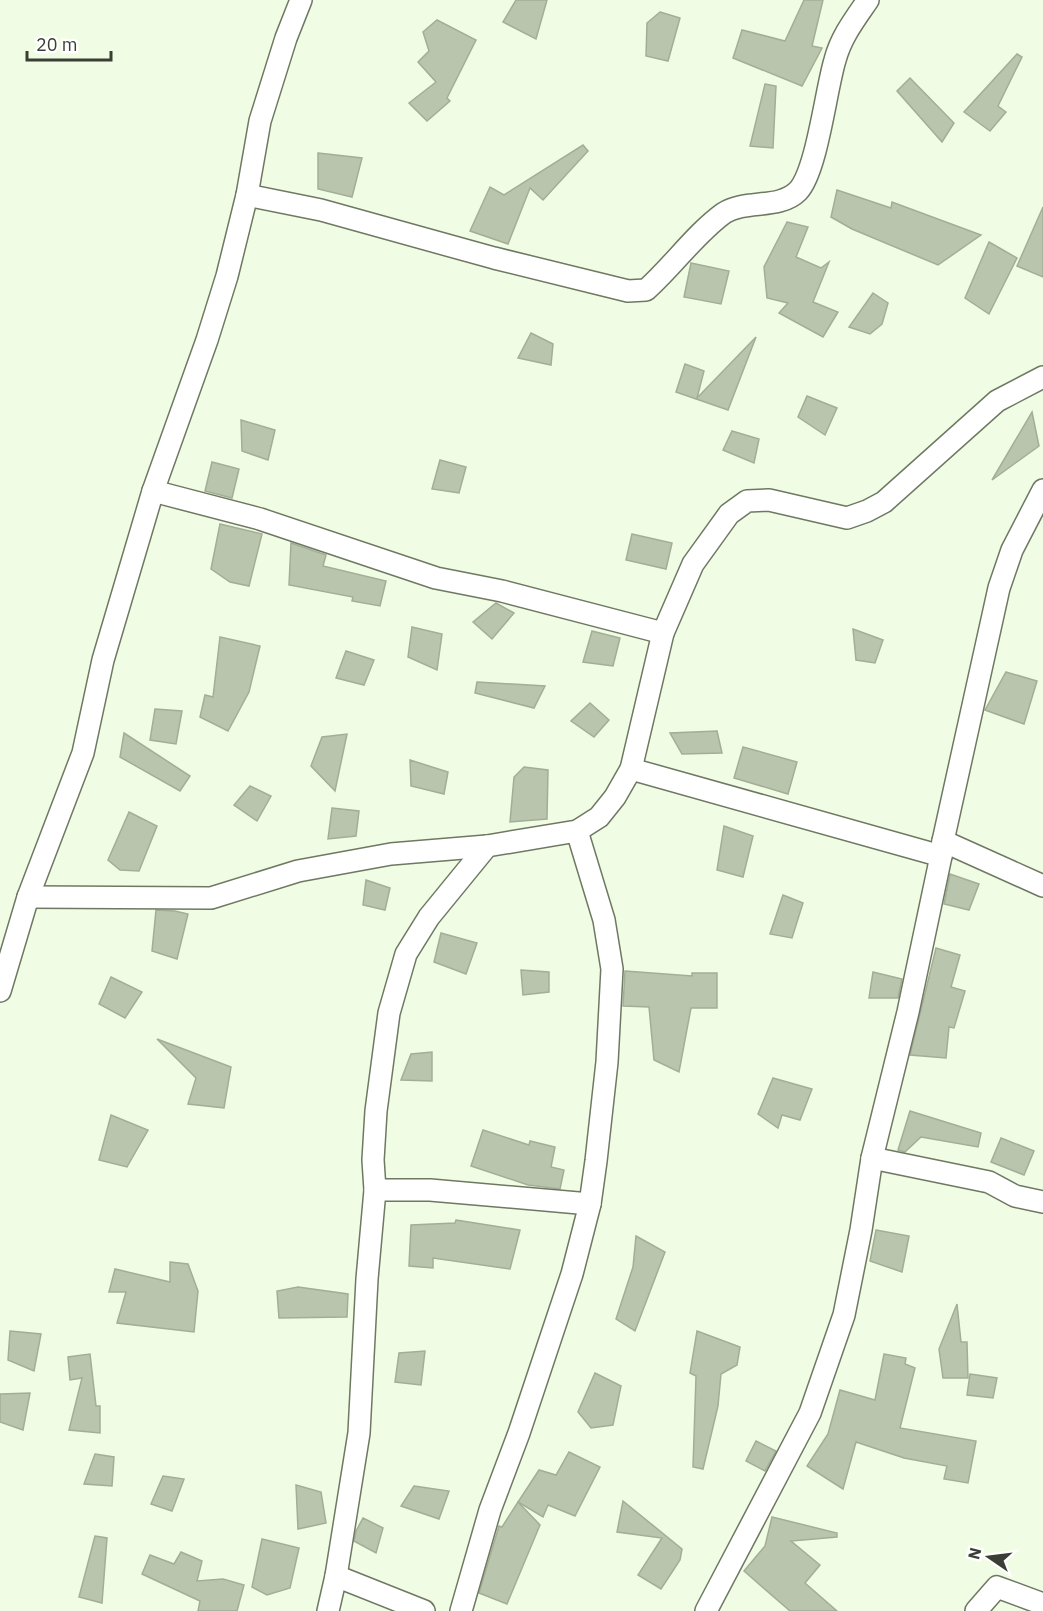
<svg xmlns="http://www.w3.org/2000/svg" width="1043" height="1611" viewBox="0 0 1043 1611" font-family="'IBM Plex Sans',sans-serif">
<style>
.building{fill:#bac5ad;stroke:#a4ae97;stroke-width:1.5}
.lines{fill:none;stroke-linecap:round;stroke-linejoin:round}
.street-casing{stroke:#6e7862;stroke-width:24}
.street{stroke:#fff;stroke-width:21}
</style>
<rect width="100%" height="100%" fill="#f1fce4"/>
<g class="building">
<path d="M516,0H547L536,39L503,22Z"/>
<path d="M804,0H823L812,46L822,48L802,86L733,58L742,30L785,41Z"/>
<path d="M660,12L680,18L668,61L646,56L647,23Z"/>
<path d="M437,20L476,40L447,98L450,101L427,121L409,103L436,82L418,62L429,51L423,32Z"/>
<path d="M1017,54L1022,57L998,106L1006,112L990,131L964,112Z"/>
<path d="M910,78L954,123L942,142L897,91Z"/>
<path d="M765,84L776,86L773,148L750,146Z"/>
<path d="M583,145L588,151L543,200L530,188L508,244L470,231L490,187L504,195Z"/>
<path d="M318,153L362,158L352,197L318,189Z"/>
<path d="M837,190L891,208L892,202L981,235L938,265L852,229L831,217Z"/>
<path d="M1043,207V277L1017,266Z"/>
<path d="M787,222L808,227L796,257L821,268L829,262L813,302L838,312L823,337L779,313L788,303L767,298L764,267Z"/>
<path d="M989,242L1017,258L989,314L965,298Z"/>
<path d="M691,263L729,271L721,304L684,297Z"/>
<path d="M873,293L888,303L882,324L870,334L849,327Z"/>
<path d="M531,333L553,344L551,365L518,358Z"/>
<path d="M756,337L728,410L676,392L685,364L704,371L697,398Z"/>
<path d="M807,396L837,408L825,435L798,417Z"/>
<path d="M1032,412L1039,446L992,480Z"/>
<path d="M241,420L275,430L268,460L242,451Z"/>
<path d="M732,431L759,439L754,463L723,450Z"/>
<path d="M440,460L466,467L459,493L432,489Z"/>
<path d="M212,462L239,469L232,498L205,491Z"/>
<path d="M220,524L262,534L249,586L230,582L211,569Z"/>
<path d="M632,534L672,543L666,569L626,560Z"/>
<path d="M291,543L326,555L323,566L386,581L380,606L352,601L353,597L289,585Z"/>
<path d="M496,603L514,613L492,639L473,622Z"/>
<path d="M412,627L442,634L437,670L408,657Z"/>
<path d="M853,629L883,640L875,663L856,660Z"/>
<path d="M592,631L620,638L613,666L583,662Z"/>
<path d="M220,637L260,646L249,692L228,731L200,717L205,695L213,697Z"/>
<path d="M346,651L374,660L364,685L336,678Z"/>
<path d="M1006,672L1037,681L1024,724L985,710Z"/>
<path d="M477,682L545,686L534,708L475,693Z"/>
<path d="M590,703L609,720L594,737L571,721Z"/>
<path d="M155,709L182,711L176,744L150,740Z"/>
<path d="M717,731L722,753L682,754L670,733Z"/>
<path d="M124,733L190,776L180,791L120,757Z"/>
<path d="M347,734L335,791L311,766L322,737Z"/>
<path d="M743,747L797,762L788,794L734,778Z"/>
<path d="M410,760L448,772L444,794L411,786Z"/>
<path d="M524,767L548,770L547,819L510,822L514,777Z"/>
<path d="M250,786L271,796L257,821L234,805Z"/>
<path d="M332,808L359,811L356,836L328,839Z"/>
<path d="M129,812L157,826L139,871L120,870L108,860Z"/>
<path d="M724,826L753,836L743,877L717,870Z"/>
<path d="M950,874L979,884L969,910L944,904Z"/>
<path d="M366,880L390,888L385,910L363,905Z"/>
<path d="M783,895L803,903L792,938L770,934Z"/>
<path d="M156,910L175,911L188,914L177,959L152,951Z"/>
<path d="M441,933L477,943L466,974L434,962Z"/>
<path d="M936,948L960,955L951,987L965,991L954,1028L949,1027L946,1058L910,1055Z"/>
<path d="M521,970L549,972V992L523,995Z"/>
<path d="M625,971L692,976V973H717V1008H691L679,1072L654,1060L649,1007L623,1006Z"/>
<path d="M873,972L902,979L898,998H869Z"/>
<path d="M111,977L142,992L125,1018L99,1004Z"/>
<path d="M157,1039L231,1067L224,1108L188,1104L196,1078Z"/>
<path d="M432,1052V1081L401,1080L411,1054Z"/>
<path d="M773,1078L812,1089L800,1120L782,1115L778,1128L758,1114Z"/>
<path d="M910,1111L981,1133L978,1147L921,1137L905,1152L898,1150Z"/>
<path d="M111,1115L148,1130L127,1167L99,1160Z"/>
<path d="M483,1130L529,1145L530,1141L555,1147L551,1167L564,1170L560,1189L528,1185L471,1166Z"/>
<path d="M1001,1138L1034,1151L1024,1175L991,1162Z"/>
<path d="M456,1220L520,1230L510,1269L433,1258V1268L409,1266L411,1225L455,1223Z"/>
<path d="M876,1230L909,1236L902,1272L870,1261Z"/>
<path d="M636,1236L665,1252L635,1331L616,1319L633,1267Z"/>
<path d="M170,1262L188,1264L198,1291L194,1332L117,1323L126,1292H109L115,1269L170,1282Z"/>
<path d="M298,1287L348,1294L347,1317L279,1318L277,1291Z"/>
<path d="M957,1304L961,1342H967L968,1378H943L939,1349Z"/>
<path d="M10,1331L41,1334L34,1371L8,1360Z"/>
<path d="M697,1331L740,1347L737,1365L721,1374L718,1406L703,1469L693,1467L696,1376L690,1373Z"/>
<path d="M425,1351L421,1385L395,1382L399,1353Z"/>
<path d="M90,1354L96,1406H100V1433L69,1430L82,1378L70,1380L68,1357Z"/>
<path d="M884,1354L906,1358L905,1364L915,1368L900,1428L976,1441L968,1483L944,1479L947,1466L904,1458L856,1442L843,1489L807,1466L828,1434L840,1390L875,1400Z"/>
<path d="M595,1373L621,1386L613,1425L591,1428L578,1412Z"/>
<path d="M970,1374L997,1378L993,1398L967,1395Z"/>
<path d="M30,1393L23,1430L0,1422V1394Z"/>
<path d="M756,1441L776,1451L765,1471L746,1461Z"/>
<path d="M569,1452L600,1467L575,1516L548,1505L543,1517L518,1502L539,1470L556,1475Z"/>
<path d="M95,1454L114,1457L112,1486L84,1484Z"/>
<path d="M163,1476L184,1479L172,1511L151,1504Z"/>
<path d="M296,1485L321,1492L326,1523L298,1529Z"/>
<path d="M414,1486L449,1491L439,1519L401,1506Z"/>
<path d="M623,1501L682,1549L680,1560L661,1589L638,1575L662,1538L617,1532Z"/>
<path d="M518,1502L540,1525L507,1604L479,1593L499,1526L502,1527Z"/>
<path d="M772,1517L837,1533V1537L791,1541L820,1565L805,1583L837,1611H790L744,1571L765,1546Z"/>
<path d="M363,1518L383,1528L376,1553L354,1541L356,1531Z"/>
<path d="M95,1536L107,1538L102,1603L79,1597Z"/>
<path d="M262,1539L299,1548L290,1588L267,1595L252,1587Z"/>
<path d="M181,1552L202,1561L197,1581L223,1579L244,1585L237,1611H198L200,1601L142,1574L150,1555L174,1564Z"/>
</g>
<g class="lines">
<g class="street-casing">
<g id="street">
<path d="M247,195L321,210L494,258L628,291L646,290C673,266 695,234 724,213C746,199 779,210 798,191C817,171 826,89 835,60C841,37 855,19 868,0"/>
<path d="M153,491L260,519L436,578L502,591L663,633"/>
<path d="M631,769L941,856"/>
<path d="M943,841L1043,886"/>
<path d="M28,897L211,898L298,871L391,854L487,846L577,831L599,817L615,797L631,769L663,633L693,564L729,514L747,501L769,500L847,518L867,511L884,502L997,401L1043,377"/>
<path d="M0,991L28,897L83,753L103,660L153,491L207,340L227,276L247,195L260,121L286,38L301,0"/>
<path d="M872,1158L989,1182L1015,1196L1043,1202"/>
<path d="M375,1190H430L590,1204"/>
<path d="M336,1576L424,1611"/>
<path d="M328,1611L336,1576L359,1433L367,1279L375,1190L373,1160L376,1111L389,1013L406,954L429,917L487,846"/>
<path d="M461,1611L490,1510L519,1433L572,1274L590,1204L596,1161L607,1062L612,969L604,920L577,831"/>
<path d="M706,1611L810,1413L844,1315L861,1230L872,1158L908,1012L941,856L943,841L999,588L1012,550L1043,490"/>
<path d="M976,1611L997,1587L1043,1604"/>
</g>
</g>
<use href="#street" class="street"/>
</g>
<g transform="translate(989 1557) rotate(284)" stroke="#ffffff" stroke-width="4.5" paint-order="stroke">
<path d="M0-4.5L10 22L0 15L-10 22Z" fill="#3a3e35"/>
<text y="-9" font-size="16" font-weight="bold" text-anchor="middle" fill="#3a3e35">N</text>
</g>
<path d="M27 51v9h84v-9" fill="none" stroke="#3a3e35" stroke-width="3"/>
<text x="36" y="51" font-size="18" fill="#3a3e35" stroke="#ffffff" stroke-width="4.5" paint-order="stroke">20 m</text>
</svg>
